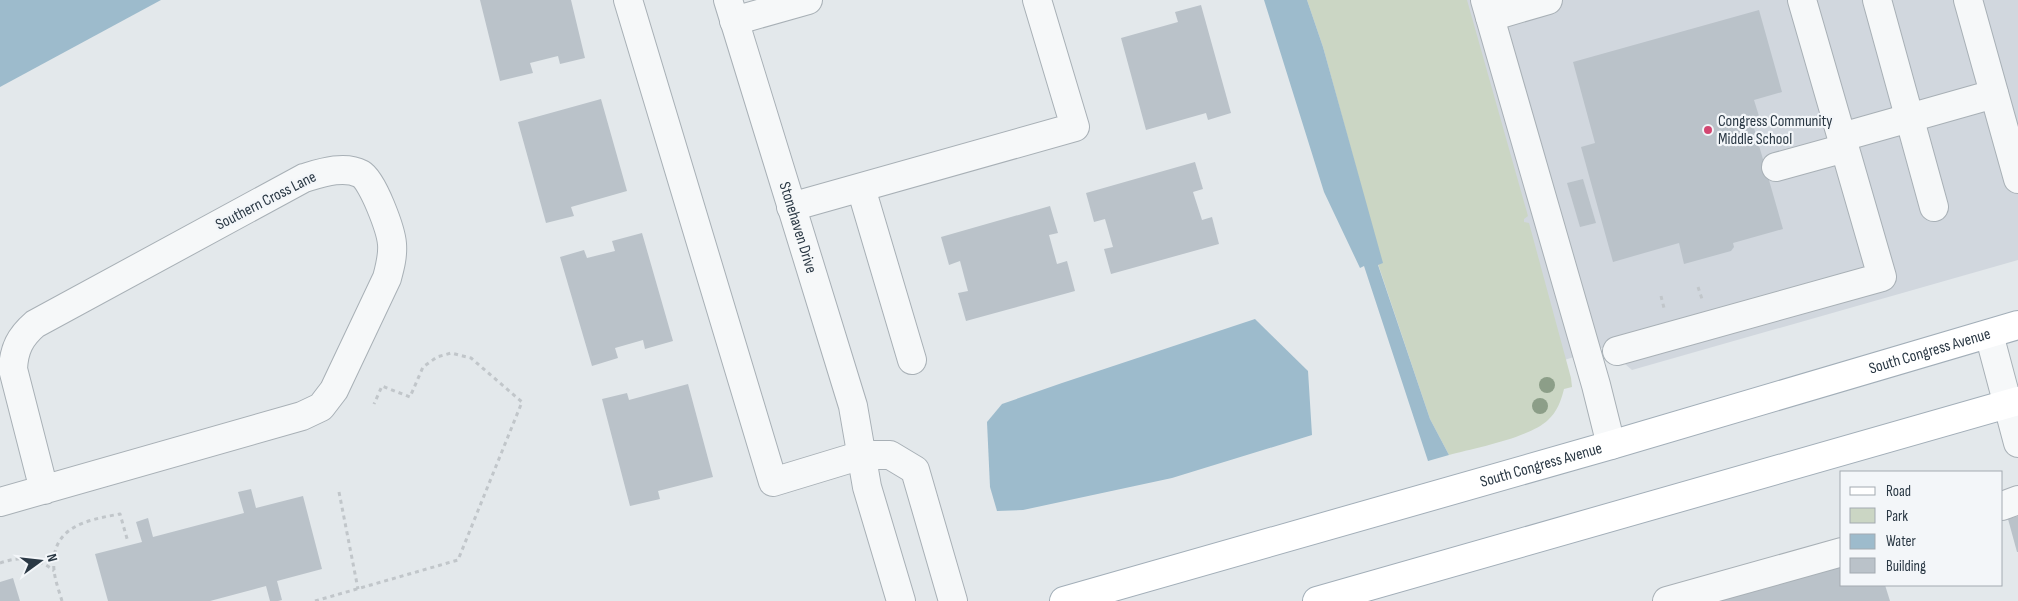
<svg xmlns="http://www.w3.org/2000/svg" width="2018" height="601" viewBox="0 0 2018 601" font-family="'Sofia Sans Condensed',sans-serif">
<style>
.built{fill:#d1d7de}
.green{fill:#cbd6c4}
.water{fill:#9dbbcc}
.building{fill:#bac2c9}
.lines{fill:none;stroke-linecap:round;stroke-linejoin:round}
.minor-casing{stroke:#a8b0b6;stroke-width:30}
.major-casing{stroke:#a2aeb8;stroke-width:30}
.path{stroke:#c1c6ca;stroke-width:3;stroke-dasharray:4 4;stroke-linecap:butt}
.minor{stroke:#f6f8f9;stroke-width:28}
.major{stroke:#fff;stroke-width:28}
.tree{fill:#8c9e88}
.poi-dot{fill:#d34671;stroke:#f3f6f9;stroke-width:2}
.labels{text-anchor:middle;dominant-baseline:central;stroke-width:4.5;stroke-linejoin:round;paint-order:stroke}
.poi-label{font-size:16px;fill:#2a3844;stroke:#f3f6f9;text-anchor:start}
.street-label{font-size:16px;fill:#2a3844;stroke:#f3f6f9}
</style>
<rect width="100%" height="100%" fill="#e3e8eb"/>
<path class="built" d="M1359,0H2018V260L1632,370L1605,347L1477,388Z"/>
<path class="green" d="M1307,0H1467L1528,216L1524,219V222L1529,223L1571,378L1572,387L1564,389C1561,401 1557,412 1548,420C1529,438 1475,448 1449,455L1430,419L1378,264L1382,263L1323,47Z"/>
<g class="water">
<path d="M0,0H161L0,87Z"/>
<path d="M1264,0H1307L1323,47L1383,263L1378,265L1430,419L1449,455L1428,461L1364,266L1360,268L1324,192Z"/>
<path d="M1255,319L1308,371L1312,435L1172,478L1023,510L997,511L990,487L987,422L1002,404L1062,383Z"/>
</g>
<g class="building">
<path d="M480,0H571L585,58L560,64L558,56L530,63L533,73L500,81Z"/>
<path d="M1201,5L1231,113L1208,120L1206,113L1146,130L1121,38L1178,22L1175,12Z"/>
<path d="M1759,10L1782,92L1754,100L1762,126L1754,128L1783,229L1733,243L1734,247L1731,251L1684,264L1679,243L1613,262L1581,147L1595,143L1573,62Z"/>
<path d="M601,99L627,191L571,207L574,216L546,223L518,122Z"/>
<path d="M1195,162L1203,189L1193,192L1202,220L1212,217L1219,244L1111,274L1104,249L1113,247L1105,219L1094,222L1086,193Z"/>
<path d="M1583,179L1596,223L1580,227L1567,183Z"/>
<path d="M1050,206L1058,233L1049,235L1057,264L1067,261L1075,291L966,321L958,293L968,291L960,261L949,265L941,237Z"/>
<path d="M642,233L673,341L645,349L643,340L615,348L618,358L592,366L560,257L584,250L587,258L615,251L612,241Z"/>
<path d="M688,384L713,477L658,491L660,499L630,506L602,399L627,393L629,400Z"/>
<path d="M251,489L256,508L303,496L322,569L277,581L282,600L278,601H270L266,586L210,601H108L95,554L142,542L136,522L148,518L153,537L244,513L238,492Z"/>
<path d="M2018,516V552H2017L2008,519Z"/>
<path d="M1842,565V585H1885L1890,601H1720Z"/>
<path d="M13,578L20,601H0V582Z"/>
</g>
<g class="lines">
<g class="minor-casing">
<g id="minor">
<path d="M628,0L773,482L862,455H890L915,470L953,601"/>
<path id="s1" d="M728,0L853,406L867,487L901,601"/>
<path d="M1485,0L1596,385L1611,445"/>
<path d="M1877,0L1934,207"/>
<path d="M1968,0L2018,179"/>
<path d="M1490,17L1548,0"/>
<path d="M734,21L808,0"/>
<path d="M1842,137L1994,94"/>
<path d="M1776,167L1845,148"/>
<path d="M861,188L912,360"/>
<path d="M791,207L1075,127L1037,0"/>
<path d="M1989,334L2018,443"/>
<path d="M1617,351L1882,277L1802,0"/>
<path d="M0,502L302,416L321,407L334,390L387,278C390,267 393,256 392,244C391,230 373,181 361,174C344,165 321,173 304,178L35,324C20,337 14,349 13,369L44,490"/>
<path d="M2002,506L2018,500"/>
<path d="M1667,601L1842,552"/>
</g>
</g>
<g class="major-casing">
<g id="major">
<path id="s2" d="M1064,601L1611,445L2018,325"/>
<path d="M1317,601L2018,401"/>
</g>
</g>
<g class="path">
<path d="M1698,287L1702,299"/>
<path d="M1661,296L1664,308"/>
<path d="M339,492L358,589"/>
<path d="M0,563C20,556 38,557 54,571"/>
<path d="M62,601C59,591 55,580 54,570C50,527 86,520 120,514L128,542"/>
<path d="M315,601L458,560L522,402L471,358L451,353L437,357L423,367L410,397L382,386L374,404"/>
</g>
<use href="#minor" class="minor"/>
<use href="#major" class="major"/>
</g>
<g class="tree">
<circle cx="1547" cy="385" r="8"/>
<circle cx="1540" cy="406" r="8"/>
</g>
<circle class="poi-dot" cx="1708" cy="130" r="5"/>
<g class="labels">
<g class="poi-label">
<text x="1718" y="121">Congress Community<tspan x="1718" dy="18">Middle School</tspan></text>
</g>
<g class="street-label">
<text transform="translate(266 201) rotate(-27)">Southern Cross Lane</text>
<text stroke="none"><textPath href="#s1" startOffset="238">Stonehaven Drive</textPath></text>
<text stroke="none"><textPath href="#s2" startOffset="901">South Congress Avenue</textPath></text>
<text stroke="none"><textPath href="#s2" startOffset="496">South Congress Avenue</textPath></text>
</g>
</g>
<rect x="1840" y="471" width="162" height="115" fill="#f3f6f9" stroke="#a3aab1"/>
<rect x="1850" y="487" width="25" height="8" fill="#ffffff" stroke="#a3aab1"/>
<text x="1886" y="496" font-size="15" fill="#2a3844">Road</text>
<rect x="1850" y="508" width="25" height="15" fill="#cbd6c4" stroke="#a3aab1"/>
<text x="1886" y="521" font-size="15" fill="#2a3844">Park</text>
<rect x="1850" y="534" width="25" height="15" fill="#9dbbcc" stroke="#a3aab1"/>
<text x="1886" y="546" font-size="15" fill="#2a3844">Water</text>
<rect x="1850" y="558" width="25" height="15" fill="#bac2c9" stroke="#a3aab1"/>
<text x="1886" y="571" font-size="15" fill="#2a3844">Building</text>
<g transform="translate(40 561) rotate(75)" stroke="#f3f6f9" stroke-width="4" paint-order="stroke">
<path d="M0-4L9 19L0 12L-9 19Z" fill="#2a3844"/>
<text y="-8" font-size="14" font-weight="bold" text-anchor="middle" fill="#2a3844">N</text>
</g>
</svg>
